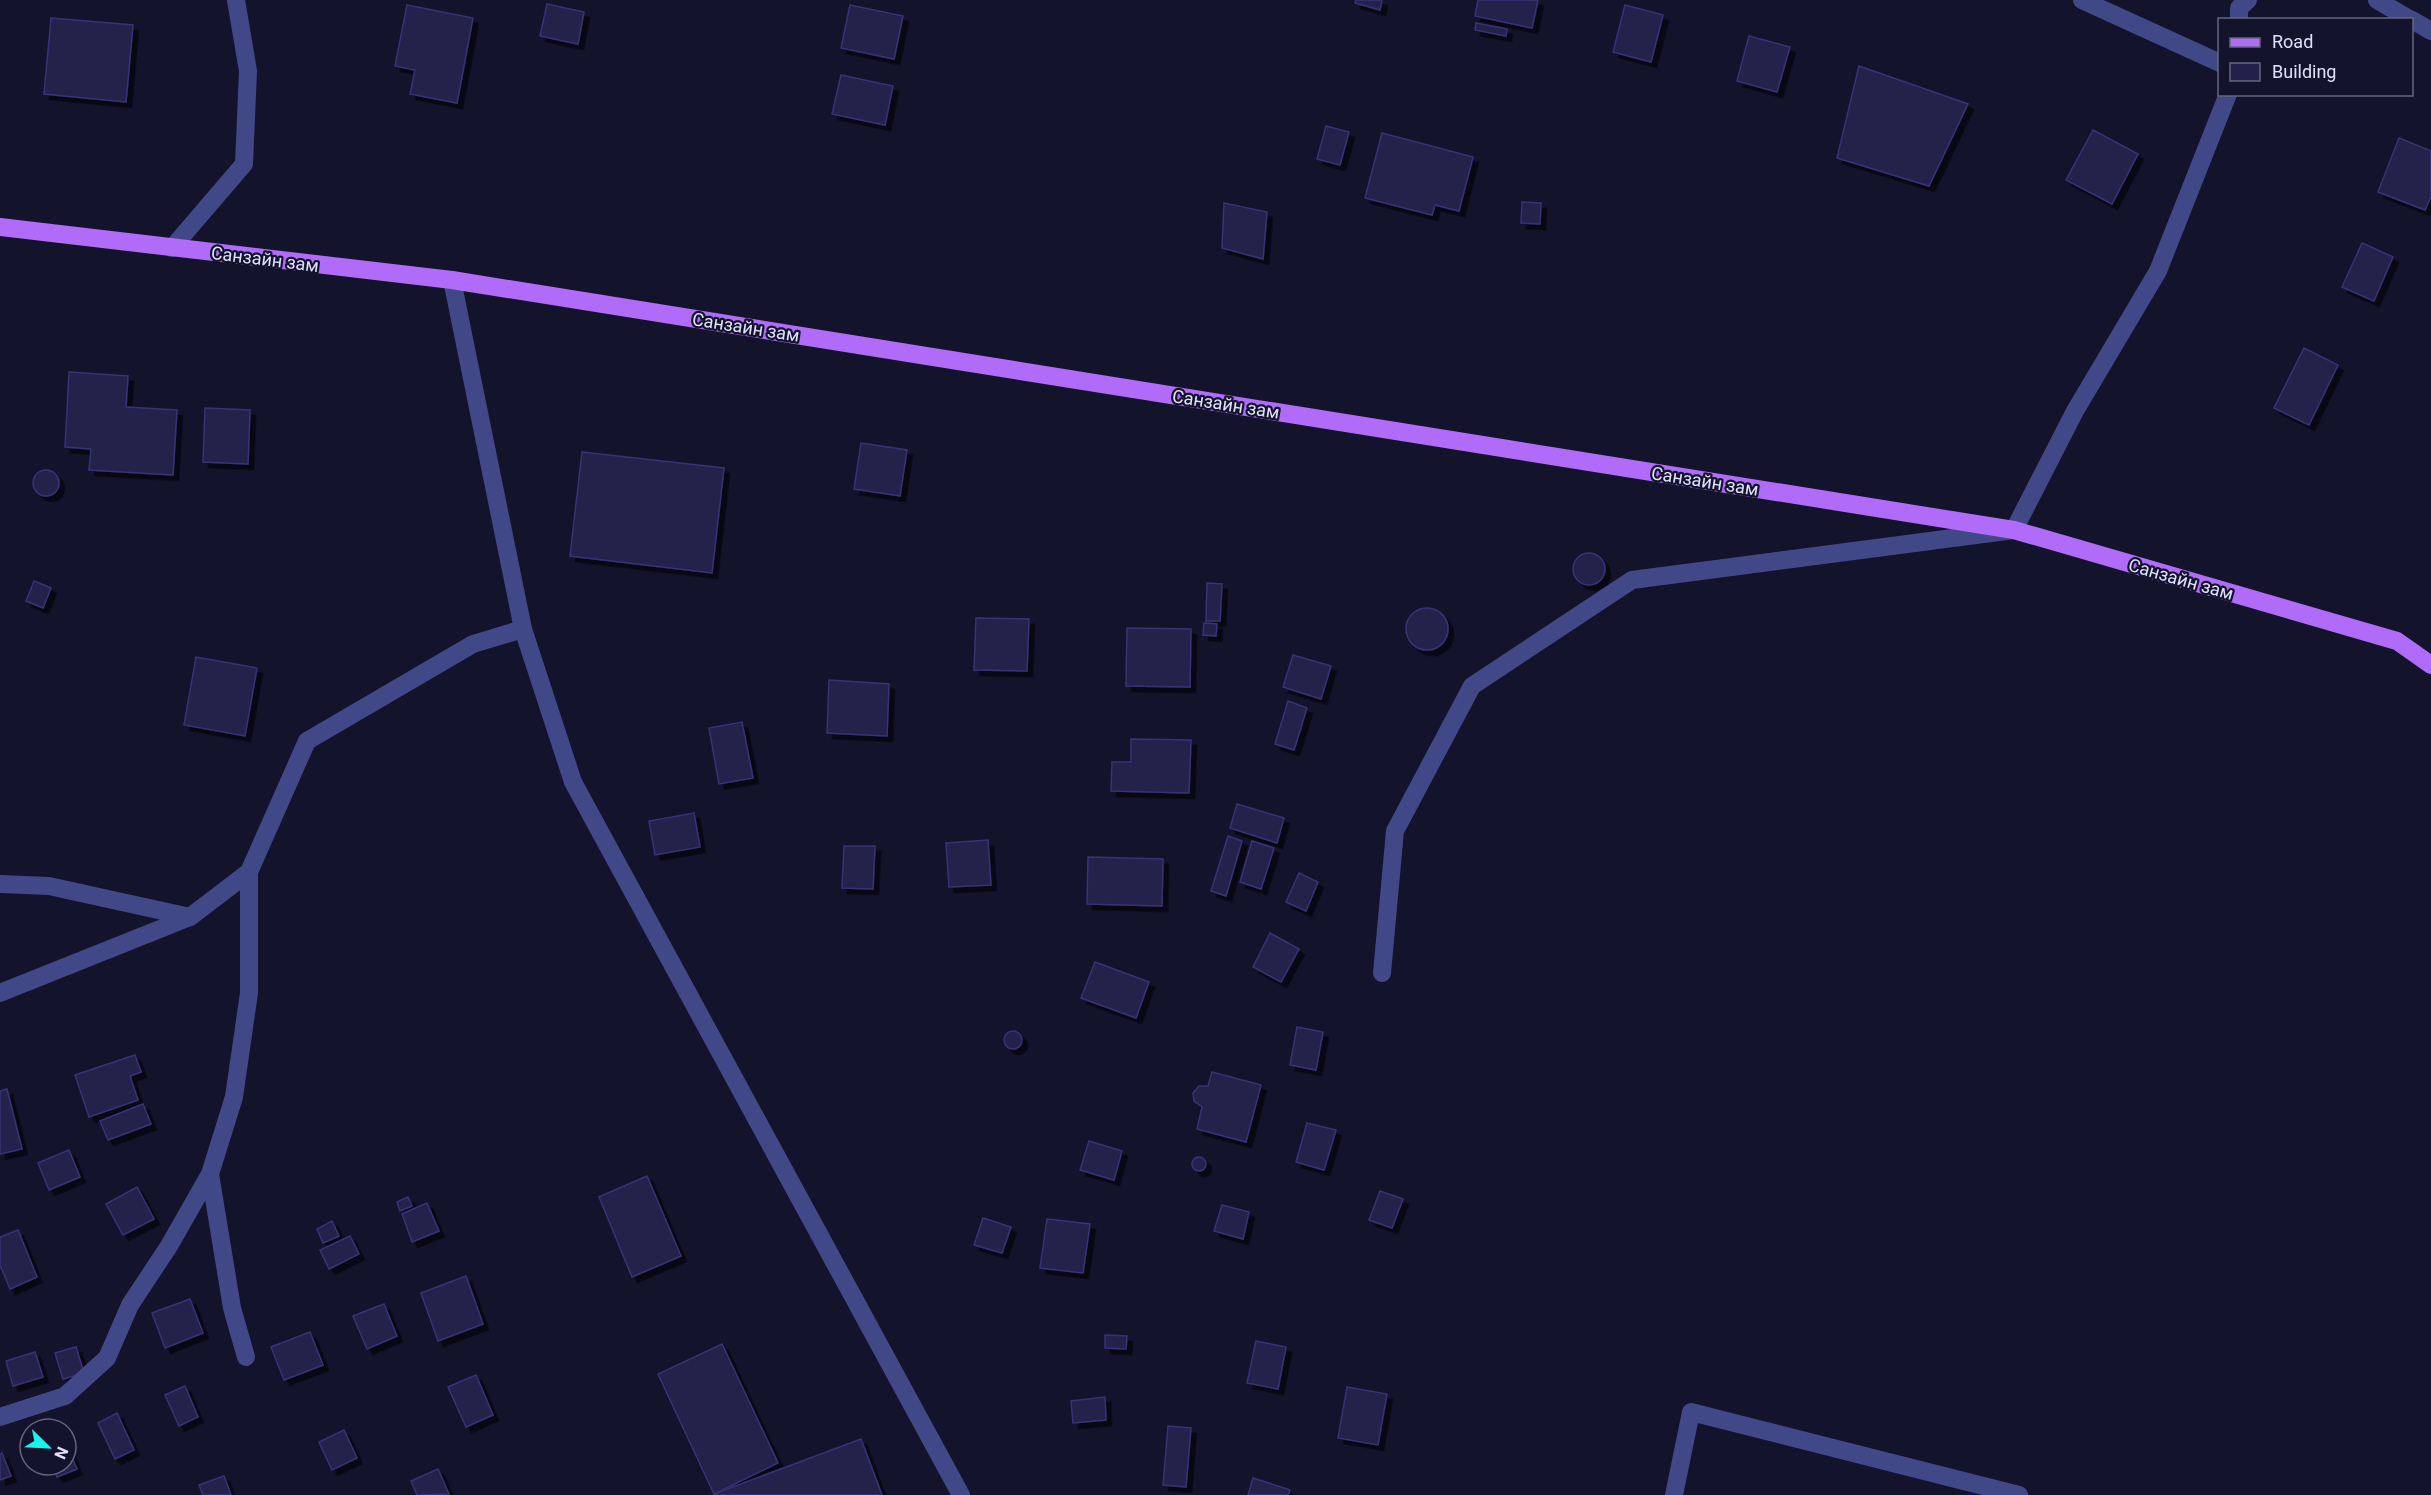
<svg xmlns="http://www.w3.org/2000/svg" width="2431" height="1495" viewBox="0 0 2431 1495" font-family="Roboto,sans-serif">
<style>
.building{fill:#23204c;stroke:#373376;stroke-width:1.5;filter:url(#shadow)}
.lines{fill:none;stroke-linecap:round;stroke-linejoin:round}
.minor{stroke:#414888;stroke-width:18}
.major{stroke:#b06cf8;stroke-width:18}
.labels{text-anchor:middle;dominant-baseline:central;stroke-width:4.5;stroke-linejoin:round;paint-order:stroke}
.street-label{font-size:18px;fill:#dfe0fd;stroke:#14132c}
</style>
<defs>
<filter id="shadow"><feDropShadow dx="5.5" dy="5.5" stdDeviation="0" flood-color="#0009"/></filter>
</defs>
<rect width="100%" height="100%" fill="#14132c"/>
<g class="building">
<path d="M1356,0H1382L1380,10L1355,3Z"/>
<path d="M1478,0H1538L1532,28L1475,16Z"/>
<path d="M547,4L584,12L578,44L540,36Z"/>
<path d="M407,5L473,18L457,103L410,94L415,70L395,66Z"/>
<path d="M850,5L903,16L894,59L841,48Z"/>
<path d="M1625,5L1663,15L1651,62L1613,52Z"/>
<path d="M51,18L133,25L126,102L44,94Z"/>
<path d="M1476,23L1507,29L1506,36L1475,30Z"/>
<path d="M1749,36L1790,47L1777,92L1737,81Z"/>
<path d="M1859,66L1968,104L1929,186L1837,158Z"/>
<path d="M841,75L893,86L885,125L832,114Z"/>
<path d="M1326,126L1349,132L1340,165L1317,159Z"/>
<path d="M2093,130L2138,154L2112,204L2066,180Z"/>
<path d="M1382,133L1473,157L1459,211L1435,205L1432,215L1365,198Z"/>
<path d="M2399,138L2431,151V196L2425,210L2378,192Z"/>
<path d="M1522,202L1541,203L1540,224L1521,223Z"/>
<path d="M1224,203L1267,212L1263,259L1222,248Z"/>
<path d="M2362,243L2393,257L2374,301L2342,287Z"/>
<path d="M2304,348L2338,365L2309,425L2274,408Z"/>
<path d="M69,372L128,376L126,407L177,410L173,475L89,470L91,449L65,447Z"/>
<path d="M205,408L250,410L248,464L203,462Z"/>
<path d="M861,443L907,450L900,496L854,489Z"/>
<path d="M582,452L724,468L712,573L570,556Z"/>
<circle cx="46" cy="483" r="13"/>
<circle cx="1589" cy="569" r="16"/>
<path d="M34,581L51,588L43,608L26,601Z"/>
<path d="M1207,583L1222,584L1220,621H1206Z"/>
<circle cx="1427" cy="629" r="21"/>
<path d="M976,618L1029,619L1027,671L974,670Z"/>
<path d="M1204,623L1217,624L1216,636L1203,635Z"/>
<path d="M1127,628L1191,629L1190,687L1126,686Z"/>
<path d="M1293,655L1331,666L1321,699L1283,687Z"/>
<path d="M196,657L257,668L245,736L184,725Z"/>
<path d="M829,680L889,684L887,736L827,733Z"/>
<path d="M1288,701L1307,708L1294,750L1275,744Z"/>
<path d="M742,722L753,778L719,784L709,728Z"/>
<path d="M1131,739L1191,740L1189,793L1111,791L1112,762H1131Z"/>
<path d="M1237,804L1284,818L1277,843L1230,828Z"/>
<path d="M694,813L700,847L655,855L649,821Z"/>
<path d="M1228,836L1242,841L1226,896L1211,891Z"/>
<path d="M988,840L991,885L949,887L946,843Z"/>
<path d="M1252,841L1274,848L1261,889L1240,882Z"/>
<path d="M844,846H875L873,889L842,888Z"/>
<path d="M1088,857L1163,859L1162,906L1087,904Z"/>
<path d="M1299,873L1318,882L1306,911L1286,902Z"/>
<path d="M1270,933L1299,949L1281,982L1253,967Z"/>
<path d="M1095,962L1149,982L1136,1018L1081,998Z"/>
<path d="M1297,1027L1323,1032L1316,1070L1290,1065Z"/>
<circle cx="1013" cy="1040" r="9"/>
<path d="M135,1055L141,1072L130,1076L138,1100L89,1117L75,1075Z"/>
<path d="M1212,1072L1261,1085L1246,1142L1197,1129L1202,1107L1194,1101L1193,1093L1199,1086H1208Z"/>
<path d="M7,1089L22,1149L0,1154V1091Z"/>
<path d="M143,1104L151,1124L108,1140L100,1121Z"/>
<path d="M1307,1123L1336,1130L1324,1170L1296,1162Z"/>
<path d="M1089,1141L1122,1151L1114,1180L1080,1170Z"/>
<path d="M69,1150L80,1177L49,1190L38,1163Z"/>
<circle cx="1199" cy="1164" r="7"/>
<path d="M647,1176L681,1256L632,1277L599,1197Z"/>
<path d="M137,1187L154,1219L123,1235L106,1204Z"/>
<path d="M1380,1191L1403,1199L1392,1228L1369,1220Z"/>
<path d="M408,1197L412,1206L400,1211L397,1202Z"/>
<path d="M427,1203L439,1231L412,1242L402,1214Z"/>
<path d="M1222,1205L1249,1212L1243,1239L1214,1231Z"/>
<path d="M983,1218L1011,1227L1002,1253L974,1245Z"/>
<path d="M1047,1219L1090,1224L1083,1273L1040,1268Z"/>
<path d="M332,1221L339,1236L323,1243L317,1229Z"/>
<path d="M18,1230L37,1277L10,1289L0,1265V1237Z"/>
<path d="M350,1236L359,1254L329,1269L320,1250Z"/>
<path d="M466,1276L483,1324L438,1341L421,1293Z"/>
<path d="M190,1299L203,1333L165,1348L152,1313Z"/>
<path d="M384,1304L397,1336L367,1349L353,1316Z"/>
<path d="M310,1332L323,1365L284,1380L271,1347Z"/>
<path d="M1105,1335L1127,1336L1126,1349L1105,1348Z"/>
<path d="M1256,1341L1286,1347L1278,1389L1247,1383Z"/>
<path d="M722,1344L778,1463L714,1494L658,1374Z"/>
<path d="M76,1347L84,1373L63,1379L55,1353Z"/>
<path d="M35,1352L43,1377L13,1386L6,1361Z"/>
<path d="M476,1375L493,1415L466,1427L448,1387Z"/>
<path d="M185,1386L198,1417L179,1426L165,1395Z"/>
<path d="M1347,1387L1387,1394L1378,1445L1338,1438Z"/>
<path d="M1105,1397L1106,1420L1073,1423L1071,1401Z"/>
<path d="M117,1413L134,1450L115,1459L98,1423Z"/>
<path d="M1168,1426L1191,1428L1186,1487L1163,1485Z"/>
<path d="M344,1430L357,1458L332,1470L319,1442Z"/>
<path d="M861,1439L882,1495H715L714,1494Z"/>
<path d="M66,1444L77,1469L57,1477L52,1465H66Z"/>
<path d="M2,1453L11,1476L0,1480V1454Z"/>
<path d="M438,1469L449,1494L417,1495L411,1481Z"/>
<path d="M224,1476L231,1495H203L199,1485Z"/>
<path d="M1253,1478L1290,1490L1288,1495H1248Z"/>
</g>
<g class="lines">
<g class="minor">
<path d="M2082,0L2220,63"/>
<path d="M2377,0L2411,20"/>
<path d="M2239,20V8L2248,0"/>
<path d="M2412,20L2431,31"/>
<path d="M172,248L244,164L248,71L236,0"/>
<path d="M452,280L523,629L573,782L961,1495"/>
<path d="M0,884L49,886L190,917"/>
<path d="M1382,973L1395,831L1472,686L1632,580L2014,530L2075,411L2158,271L2228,94"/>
<path d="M0,993L190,917L249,872L307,741L473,644L523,629"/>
<path d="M210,1174L232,1308L246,1357"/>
<path d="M0,1417L65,1396L107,1358L130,1305L169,1246L210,1174L234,1097L249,993V872"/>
<path d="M1674,1495L1691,1412L2019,1495"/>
</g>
<path class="major" d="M0,227L452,280L2014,530L2397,641L2431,665"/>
</g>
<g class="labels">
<g class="street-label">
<text transform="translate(265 259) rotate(7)">Санзайн зам</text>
<text transform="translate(746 327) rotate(9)">Санзайн зам</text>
<text transform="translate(1226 404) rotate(9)">Санзайн зам</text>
<text transform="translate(1705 481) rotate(9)">Санзайн зам</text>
<text transform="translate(2181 579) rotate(16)">Санзайн зам</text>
</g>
</g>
<rect x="2218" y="18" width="195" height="78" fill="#14132c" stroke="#656580" stroke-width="1.5"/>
<rect x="2230" y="38" width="30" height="9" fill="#b06cf8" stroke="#656580" stroke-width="1.5"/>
<text x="2272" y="48" font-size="18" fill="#dfe0fd">Road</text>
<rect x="2230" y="63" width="30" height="18" fill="#23204c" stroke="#656580" stroke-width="1.5"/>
<text x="2272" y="78" font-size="18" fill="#dfe0fd">Building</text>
<g transform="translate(48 1447) rotate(114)"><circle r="28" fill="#14132c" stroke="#656580" stroke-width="1.5"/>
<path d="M0-4.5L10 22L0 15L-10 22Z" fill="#15f3eb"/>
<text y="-9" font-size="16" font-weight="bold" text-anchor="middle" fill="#dfe0fd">N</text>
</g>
</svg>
